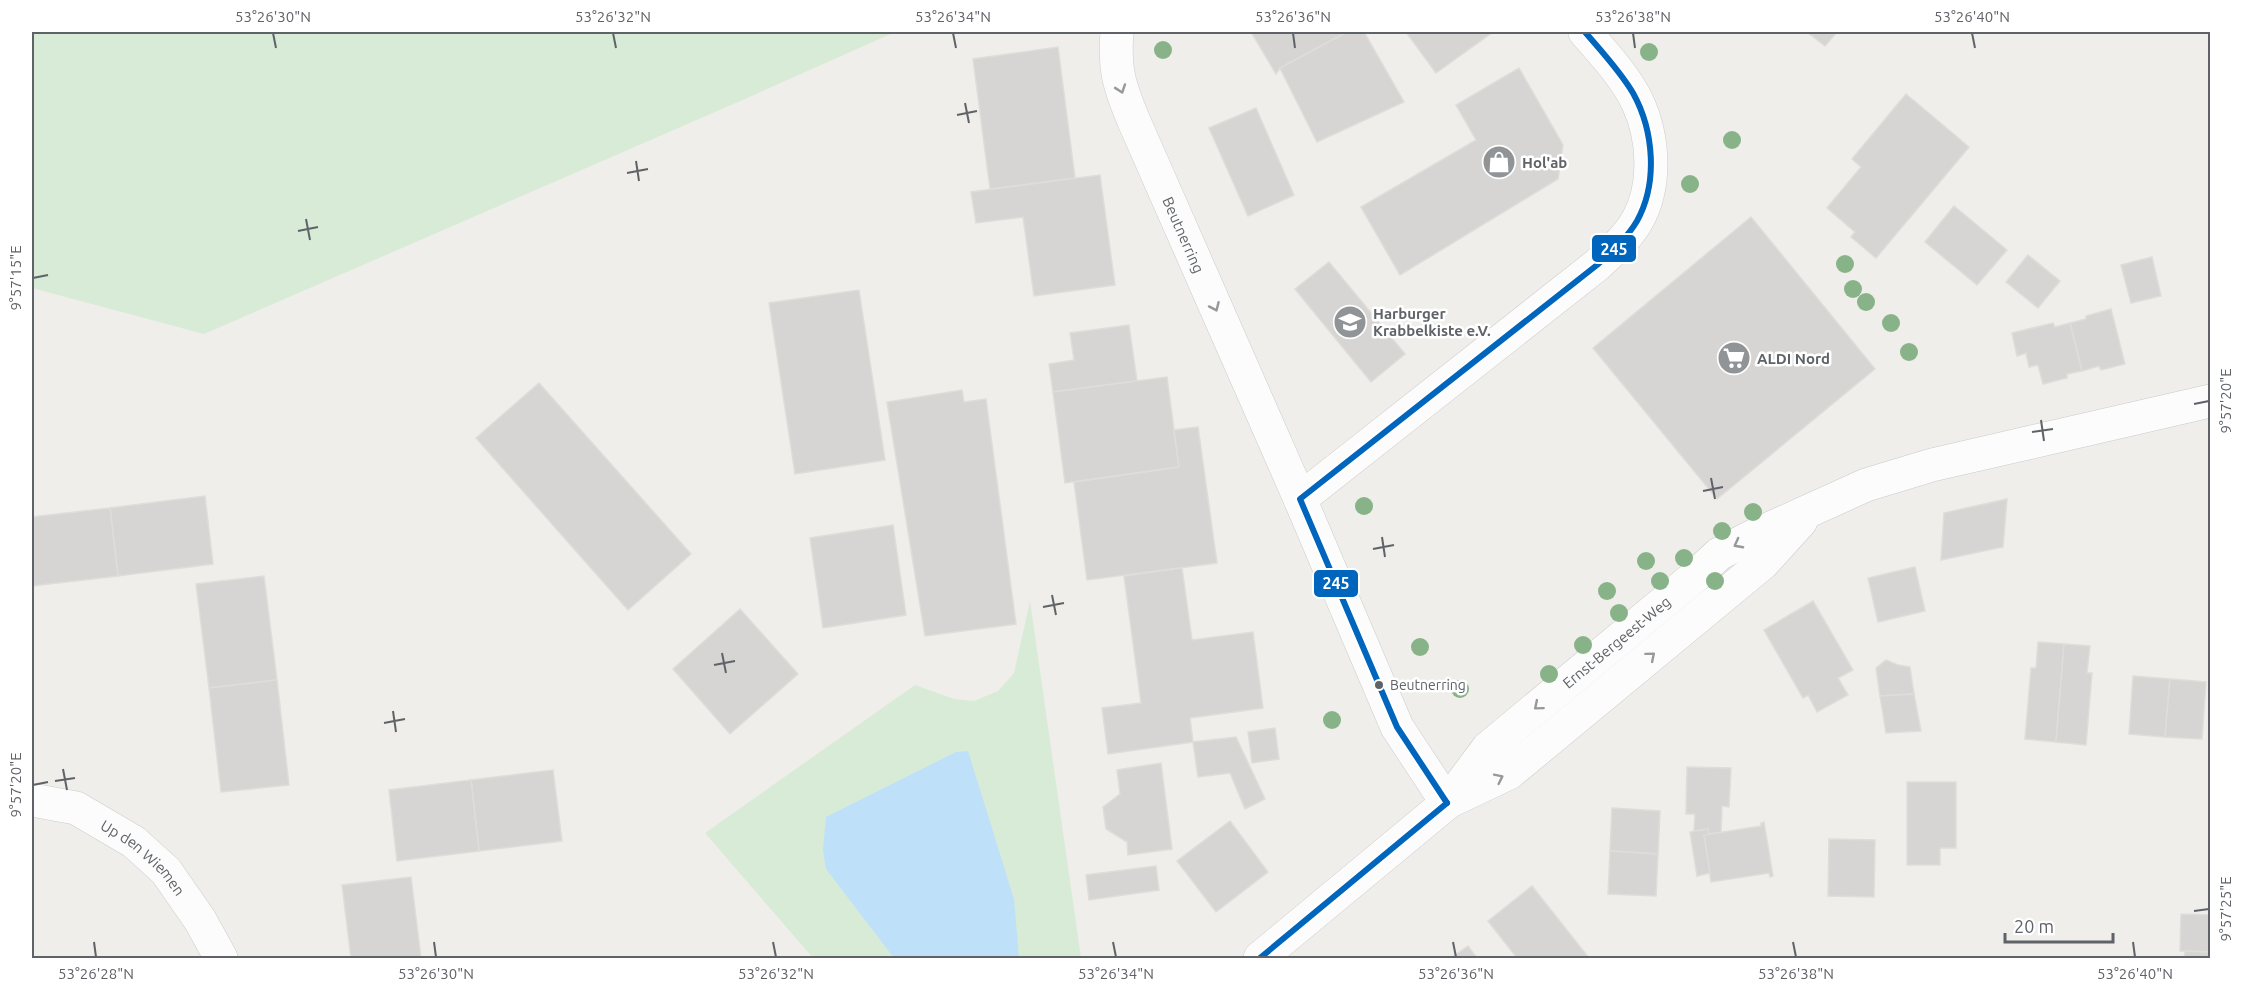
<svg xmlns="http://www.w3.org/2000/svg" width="2242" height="990" viewBox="0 0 2242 990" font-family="Ubuntu,sans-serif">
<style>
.green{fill:#d8ebd6}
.water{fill:#bfe0f9}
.building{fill:#d6d5d3;stroke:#deddd9;stroke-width:1.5}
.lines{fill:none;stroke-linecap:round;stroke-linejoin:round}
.street-casing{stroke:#cbcccc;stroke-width:34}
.secondary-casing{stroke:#cacacb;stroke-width:34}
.street{stroke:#fdfcfc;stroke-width:33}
.secondary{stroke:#fdfcfc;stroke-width:33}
.bus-1-casing{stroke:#fff;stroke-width:10}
.bus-1{stroke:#0065bd;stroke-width:6}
.tree{fill:#88b388}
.oneway{stroke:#96999c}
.ticks{fill:none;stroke:#5f6368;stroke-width:2}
.bus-dot{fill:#5f6368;stroke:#fff;stroke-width:2}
.labels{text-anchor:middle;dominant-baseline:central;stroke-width:5;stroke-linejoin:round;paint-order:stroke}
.bus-label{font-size:14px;fill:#5f6368;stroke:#fff;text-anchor:start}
.poi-label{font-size:15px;font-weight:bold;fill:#5f6368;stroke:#fff;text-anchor:start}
.street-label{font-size:15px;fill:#5f6368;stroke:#fff}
.line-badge{stroke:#fff;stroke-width:2}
.badge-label{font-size:16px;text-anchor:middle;font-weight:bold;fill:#fff}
.neatline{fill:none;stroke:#5f6368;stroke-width:2}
.ticks-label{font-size:15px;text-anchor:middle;fill:#5f6368}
</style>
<rect width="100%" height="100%" fill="#efeeea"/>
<g class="green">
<path d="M32,32H895L738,102L204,334L32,288Z"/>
<path d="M1030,601L1081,958H813L705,833L915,685L954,699L974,701L998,691L1014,673Z"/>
</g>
<path class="water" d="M968,751L1014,899L1019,958H894L826,869L823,850L826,817L956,752Z"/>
<g class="building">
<path d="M1251,32H1347L1280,68L1276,74Z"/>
<path d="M1347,32H1364L1404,102L1317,142L1280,68Z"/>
<path d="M1406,32H1493L1436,73Z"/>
<path d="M1807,32H1837L1825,46Z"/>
<path d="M1058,47L1075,178L990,189L973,59Z"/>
<path d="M1519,68L1563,145L1558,179L1400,275L1361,207L1476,140L1456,105Z"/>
<path d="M1906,94L1969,147L1876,258L1851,237L1855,232L1827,208L1861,167L1852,159Z"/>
<path d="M1256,108L1294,195L1248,216L1209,128Z"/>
<path d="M1100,175L1115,285L1034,296L1023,217L976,223L971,192Z"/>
<path d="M1954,206L2007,250L1977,285L1925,242Z"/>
<path d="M1751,217L1875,369L1717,499L1593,348Z"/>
<path d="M2028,255L2060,281L2038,308L2006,282Z"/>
<path d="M2152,257L2161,296L2131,303L2121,265Z"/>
<path d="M1329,262L1405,354L1371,382L1295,289Z"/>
<path d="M859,290L885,460L795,474L769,303Z"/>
<path d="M2111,309L2125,364L2101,370L2099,366L2082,371L2070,323L2086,319V316Z"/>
<path d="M2053,323L2055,327L2070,323L2082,371L2067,374V378L2043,384L2038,365L2029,367L2026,353L2017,356L2012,333Z"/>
<path d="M1129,325L1137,381L1053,392L1049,364L1074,360L1070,333Z"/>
<path d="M1167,377L1179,467L1065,483L1053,392Z"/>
<path d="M539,383L691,554L628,610L476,438Z"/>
<path d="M962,390L964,402L986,399L1016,624L925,636L887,402Z"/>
<path d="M1198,427L1217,563L1087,580L1074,482L1179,467L1174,430Z"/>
<path d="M205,496L213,564L118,576L110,508Z"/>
<path d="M2007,499L2003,547L1941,560L1944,513Z"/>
<path d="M110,508L118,576L32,586V517Z"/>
<path d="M893,525L906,615L823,628L810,538Z"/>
<path d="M1915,567L1925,611L1878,622L1868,578Z"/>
<path d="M1182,568L1192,640L1253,632L1263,708L1190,718L1193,742L1108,754L1102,708L1141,703L1124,576Z"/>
<path d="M264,576L277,680L209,688L196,584Z"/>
<path d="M1813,601L1853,670L1838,678L1848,695L1817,712L1808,695L1803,698L1764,630Z"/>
<path d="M740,609L798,674L730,734L673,669Z"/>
<path d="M2038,642L2064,644L2056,742L2025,739L2031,668H2036Z"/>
<path d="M2064,644L2090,646L2087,673H2092L2086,745L2056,742Z"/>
<path d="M1886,660L1898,665L1910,667L1914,694L1880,696L1876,668Z"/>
<path d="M2133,676L2170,679L2165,737L2129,734Z"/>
<path d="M2170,679L2206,682L2202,739L2165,737Z"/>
<path d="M277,680L289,785L221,792L209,688Z"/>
<path d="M1914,694L1921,731L1886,733L1880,696Z"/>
<path d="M1275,728L1279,759L1252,763L1248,732Z"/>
<path d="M1236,737L1265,799L1245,809L1230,773L1198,777L1193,742Z"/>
<path d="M1161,763L1172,849L1128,855L1127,842L1106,829L1103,807L1120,794L1117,770Z"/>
<path d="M1687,767L1731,768L1729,807L1722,806L1721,832L1709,834L1708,829L1694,831L1695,814H1686Z"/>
<path d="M553,770L562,841L479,851L471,780Z"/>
<path d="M471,780L479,851L397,861L389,790Z"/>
<path d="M1907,782H1956V848H1940V865H1907Z"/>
<path d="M1612,808L1660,811L1658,854L1610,851Z"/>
<path d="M1230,821L1268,872L1216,912L1177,861Z"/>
<path d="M1764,822L1773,876L1770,877L1769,873L1711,882L1704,835L1761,826V823Z"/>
<path d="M1708,829L1709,834L1704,835L1710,873L1697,876L1690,832Z"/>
<path d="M1829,839L1875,840L1874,897L1828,896Z"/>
<path d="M1610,851L1658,854L1656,896L1608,894Z"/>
<path d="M1156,866L1159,890L1089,900L1086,875Z"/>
<path d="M411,877L421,958H351L342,885Z"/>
<path d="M1532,886L1589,958H1517L1488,921Z"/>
<path d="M2181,914L2210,915V952L2180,951Z"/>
<path d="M1468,946L1477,958H1451Z"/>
<path d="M2185,951L2210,952V958H2184Z"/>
</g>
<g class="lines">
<g class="street-casing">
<g id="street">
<path id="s1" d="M1117,32C1114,69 1119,85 1133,119L1300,499L1397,727L1447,803"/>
<path d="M1300,499L1597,265C1612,251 1627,238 1637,221C1657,186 1654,137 1637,101C1624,75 1603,53 1585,32"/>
<path id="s2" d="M32,800L76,808L134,842L166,871L200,920L221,958"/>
</g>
</g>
<g class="secondary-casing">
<g id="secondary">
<path d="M1452,800L1509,773L1763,563L1801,521"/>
<path id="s3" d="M1260,958L1447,803L1488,748L1692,579L1719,554L1751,537L1866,485L1932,465L2210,401"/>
</g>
</g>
<use href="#street" class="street"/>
<use href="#secondary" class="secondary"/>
<g class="bus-1-casing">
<g id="bus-1">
<path d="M1447,803L1397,727L1300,499L1597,265C1611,252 1627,238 1637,221C1658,183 1654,131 1633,93C1620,71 1602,52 1585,32"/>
<path d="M1260,958L1447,803"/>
</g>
</g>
<use href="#bus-1" class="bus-1"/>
</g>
<g class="tree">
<circle cx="1163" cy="50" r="9"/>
<circle cx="1649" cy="52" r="9"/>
<circle cx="1732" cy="140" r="9"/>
<circle cx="1690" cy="184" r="9"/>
<circle cx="1845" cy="264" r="9"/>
<circle cx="1853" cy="289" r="9"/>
<circle cx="1866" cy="302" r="9"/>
<circle cx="1891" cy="323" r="9"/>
<circle cx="1909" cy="352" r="9"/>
<circle cx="1364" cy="506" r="9"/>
<circle cx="1753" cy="512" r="9"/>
<circle cx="1722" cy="531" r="9"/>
<circle cx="1684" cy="558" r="9"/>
<circle cx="1646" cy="561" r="9"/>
<circle cx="1660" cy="581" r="9"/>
<circle cx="1715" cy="581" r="9"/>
<circle cx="1607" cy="591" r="9"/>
<circle cx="1619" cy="613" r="9"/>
<circle cx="1583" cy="645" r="9"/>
<circle cx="1420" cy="647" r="9"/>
<circle cx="1549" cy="674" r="9"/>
<circle cx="1460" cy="689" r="9"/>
<circle cx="1332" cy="720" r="9"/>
</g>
<defs><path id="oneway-chevron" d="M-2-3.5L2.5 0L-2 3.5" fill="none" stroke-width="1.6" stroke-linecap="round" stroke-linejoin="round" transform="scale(1.5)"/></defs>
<g class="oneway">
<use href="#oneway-chevron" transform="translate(1121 89) rotate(71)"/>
<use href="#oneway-chevron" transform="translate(1215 307) rotate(66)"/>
<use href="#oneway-chevron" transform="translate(1738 544) rotate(152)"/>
<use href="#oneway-chevron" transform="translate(1651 656) rotate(-40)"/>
<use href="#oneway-chevron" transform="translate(1538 706) rotate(140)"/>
<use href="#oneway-chevron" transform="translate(1499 778) rotate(-26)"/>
</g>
<path class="ticks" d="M273,33L276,48M613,33L616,48M953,33L956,48M1293,33L1295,48M1633,33L1635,48M1972,33L1975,48M965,103L969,123M957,115L977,111M636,161L639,181M627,173L648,169M306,219L310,240M298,231L318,227M33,278L48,275M2194,404L2209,401M2041,420L2044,441M2032,432L2053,429M1711,478L1715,499M1703,491L1723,487M1382,537L1385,557M1373,549L1394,545M1052,595L1056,615M1043,607L1064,603M722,653L726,673M714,665L735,661M393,711L396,732M384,723L405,719M63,769L67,790M55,781L75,778M33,785L48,782M2194,911L2209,909M94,942L96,957M434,942L436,957M773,942L776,957M1113,942L1116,957M1453,942L1456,957M1793,942L1796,957M2133,942L2135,957"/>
<defs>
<g id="shop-disc" transform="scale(1.725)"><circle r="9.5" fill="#919496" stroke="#fff"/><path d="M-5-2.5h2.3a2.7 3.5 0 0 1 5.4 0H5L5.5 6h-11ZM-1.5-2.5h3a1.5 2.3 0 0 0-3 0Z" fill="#fff"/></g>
<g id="school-disc" transform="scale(1.725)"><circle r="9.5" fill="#919496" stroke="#fff"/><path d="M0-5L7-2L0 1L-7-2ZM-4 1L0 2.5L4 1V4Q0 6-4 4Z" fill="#fff"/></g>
<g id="supermarket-disc" transform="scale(1.725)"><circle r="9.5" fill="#919496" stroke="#fff"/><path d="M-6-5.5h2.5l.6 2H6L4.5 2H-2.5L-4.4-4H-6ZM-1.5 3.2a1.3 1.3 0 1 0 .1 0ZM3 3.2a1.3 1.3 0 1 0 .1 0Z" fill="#fff"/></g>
</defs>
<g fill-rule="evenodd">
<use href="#shop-disc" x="1499" y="162"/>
<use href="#school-disc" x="1350" y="322"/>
<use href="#supermarket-disc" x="1734" y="358"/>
</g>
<circle class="bus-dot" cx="1379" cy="685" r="5"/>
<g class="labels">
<g class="bus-label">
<text x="1390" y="685">Beutnerring</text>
</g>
<g class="poi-label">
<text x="1522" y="162">Hol'ab</text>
<text x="1373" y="313">Harburger<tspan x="1373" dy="17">Krabbelkiste e.V.</tspan></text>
<text x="1757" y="358">ALDI Nord</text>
</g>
<g class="street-label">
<text stroke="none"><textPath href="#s1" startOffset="216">Beutnerring</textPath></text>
<text stroke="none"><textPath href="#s3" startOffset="478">Ernst-Bergeest-Weg</textPath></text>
<text stroke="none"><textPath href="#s2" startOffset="129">Up den Wiemen</textPath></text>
</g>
</g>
<g class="line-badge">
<rect x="1591" y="234" width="46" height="29" rx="6" fill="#0065bd"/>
<rect x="1313" y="569" width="46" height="29" rx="6" fill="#0065bd"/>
</g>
<g class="badge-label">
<text x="1614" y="255">245</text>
<text x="1336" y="589">245</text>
</g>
<rect width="2242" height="990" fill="none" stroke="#ffffff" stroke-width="66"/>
<path d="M2005 933v9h108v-9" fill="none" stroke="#5f6368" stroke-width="3"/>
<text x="2014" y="933" font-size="18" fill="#5f6368" stroke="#ffffff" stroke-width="4.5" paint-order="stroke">20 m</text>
<rect x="33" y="33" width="2176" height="924" class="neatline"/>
<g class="ticks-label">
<text x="273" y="22">53°26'30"N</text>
<text x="613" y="22">53°26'32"N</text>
<text x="953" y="22">53°26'34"N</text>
<text x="1293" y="22">53°26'36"N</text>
<text x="1633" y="22">53°26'38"N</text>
<text x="1972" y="22">53°26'40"N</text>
<text transform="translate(16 278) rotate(-90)" y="5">9°57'15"E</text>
<text transform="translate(2226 401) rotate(-90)" y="5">9°57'20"E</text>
<text transform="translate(16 785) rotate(-90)" y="5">9°57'20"E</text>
<text transform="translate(2226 909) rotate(-90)" y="5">9°57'25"E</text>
<text x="96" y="979">53°26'28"N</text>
<text x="436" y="979">53°26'30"N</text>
<text x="776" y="979">53°26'32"N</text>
<text x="1116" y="979">53°26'34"N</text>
<text x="1456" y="979">53°26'36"N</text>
<text x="1796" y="979">53°26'38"N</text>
<text x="2135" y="979">53°26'40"N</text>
</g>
</svg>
